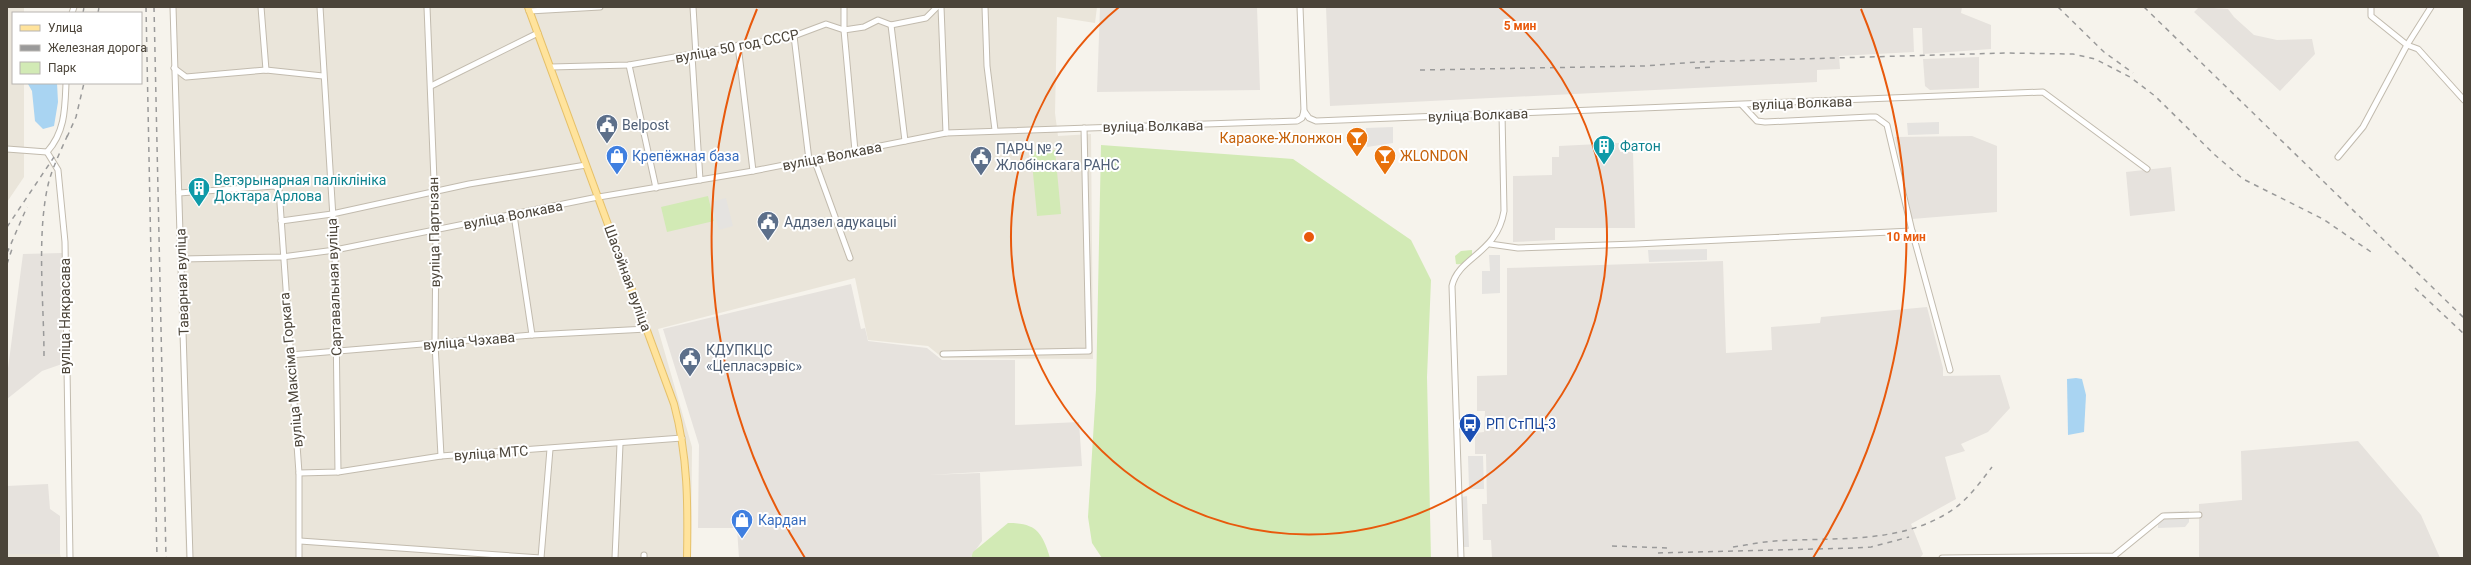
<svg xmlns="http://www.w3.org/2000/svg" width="2471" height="565" viewBox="0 0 2471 565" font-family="Roboto,sans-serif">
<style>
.residential{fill:#eae5da}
.industrial{fill:#e6e2dd}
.green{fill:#d2eab5}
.parking{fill:#e5e3e0}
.water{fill:#a9d4f2}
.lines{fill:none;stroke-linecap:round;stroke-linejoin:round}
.minor-casing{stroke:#c2bbae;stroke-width:7}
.major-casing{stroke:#e6c16a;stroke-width:8}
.minor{stroke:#fff;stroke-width:5}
.major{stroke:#ffe39c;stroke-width:6}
.rail{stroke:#9a9a9a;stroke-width:1.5;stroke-dasharray:5 5;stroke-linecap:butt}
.ring{fill:none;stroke:#e8590c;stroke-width:2}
.labels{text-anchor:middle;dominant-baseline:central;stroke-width:4;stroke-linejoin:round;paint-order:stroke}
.street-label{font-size:14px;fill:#4b4439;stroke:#fff}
.service-label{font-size:14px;fill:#4e5e75;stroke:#fff;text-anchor:start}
.food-label{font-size:14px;fill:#c56008;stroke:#fff;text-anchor:end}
.culture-label{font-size:14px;fill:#0d838f;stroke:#fff;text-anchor:start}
.shop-label{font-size:14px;fill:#366cbe;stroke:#fff;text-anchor:start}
.transit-label{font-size:14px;fill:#164399;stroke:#fff;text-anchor:start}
.centre{fill:#e8590c;stroke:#fff;stroke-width:2}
.ring-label{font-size:12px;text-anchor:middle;font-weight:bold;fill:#e8590c;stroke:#fff;stroke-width:4;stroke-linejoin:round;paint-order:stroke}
</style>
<rect width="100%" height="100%" fill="#f6f3ec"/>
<g class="residential">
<path d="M7,7H24V13H13V83H24V177L7,202Z"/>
<path d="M170,7H1097L1095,23L1057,17L1055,113L1058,136L1091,134L1093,359L943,358L928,346L868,340L855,278L658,329L692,447L691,558H186Z"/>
<path d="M7,554H60L61,558H7Z"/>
</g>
<g class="industrial">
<path d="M1100,7H1257L1260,90L1097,92Z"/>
<path d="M1326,7H1962L1961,13L1991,25V49L1923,54L1922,28H1913L1914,52L1839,56L1840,69L1817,70V82L1330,106Z"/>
<path d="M2199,7L2228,9L2234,17L2254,35L2277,40L2312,39L2315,54L2280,91L2194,12Z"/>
<path d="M1979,57V88L1930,90L1925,86L1923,59Z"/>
<path d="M1972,136L1997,146V212L1912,219L1895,137Z"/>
<path d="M1619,143L1620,152H1633L1635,228H1555V240L1513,242V176L1552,175V157H1559V146Z"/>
<path d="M2171,167L2175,211L2130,216L2126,172Z"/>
<path d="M62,253V364L42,371L7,399V376L23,254Z"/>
<path d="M1723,261L1726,353L1772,350L1771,327L1820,323L1821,317L1927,307L1943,368V376L2000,375L2010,408L1988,432L1961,444L1965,451L1945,457L1956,499L1911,524L1923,554L1920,558H1492L1491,540H1483L1482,504H1487L1486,454H1475V433L1484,432L1485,411H1477V376L1507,375V268Z"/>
<path d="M851,284L861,329L865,328L868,341L927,348L942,360H1015V425L1079,422L1082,466L929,475L980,473L982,541L970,558H873L840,347L873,558H739L737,528H698L699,445L663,329Z"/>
<path d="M2358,441L2421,515L2440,558H2199V504L2242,500L2241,451Z"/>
<path d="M48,484L50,509L60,516V554H7V486Z"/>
</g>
<g class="green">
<path d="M1101,145L1293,159L1411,240L1431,280L1427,377L1431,558H1102L1092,543L1088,517L1096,390Z"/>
<path d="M1055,150L1061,214L1037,216L1031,152Z"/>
<path d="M708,196L714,221L667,232L661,207Z"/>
<path d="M1472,250V255C1468,259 1463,266 1456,264L1455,256L1461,251Z"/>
<path d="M1008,523C1036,523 1042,532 1050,558H971L973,552Z"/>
</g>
<g class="parking">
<path d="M1939,122V134L1908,135L1907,123Z"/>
<path d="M1393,127V143L1367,147L1366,128Z"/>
<path d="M726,198L733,226L719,230L711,202Z"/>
<path d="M1707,249V260L1649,262L1648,250Z"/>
<path d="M1489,255H1500V293L1482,294V271H1490Z"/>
<path d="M1468,456H1483L1484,489H1469Z"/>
<path d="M1467,496L1469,547H1463L1461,497Z"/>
<path d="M2189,511V522L2185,527L2158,528V517L2165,512Z"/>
</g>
<g class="water">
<path d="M57,83L58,102L54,126L43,129L35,121L32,91L28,84Z"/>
<path d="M2076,378L2082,379L2086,395L2084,432L2068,435L2067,379Z"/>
</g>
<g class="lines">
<g class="minor-casing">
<g id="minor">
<path d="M173,7L190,558"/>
<path d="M261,7L266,70"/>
<path d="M320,7L335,250L338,472"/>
<path d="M427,7L436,230L435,344L441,456"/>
<path d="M693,7L696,55"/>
<path d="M844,7V30L855,151"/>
<path d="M941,7L946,133"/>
<path d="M985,7L987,66L995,130"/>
<path d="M2371,7V16L2407,45L2418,49L2464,100"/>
<path d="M529,11L600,7"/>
<path d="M72,13L74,7"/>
<path d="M891,25L905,141"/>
<path d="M794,36L809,160"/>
<path d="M738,45L753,171"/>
<path d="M692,56L700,180"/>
<path d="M629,65L656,188"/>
<path d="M551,67L629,65L794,36L826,24L844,30L864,27L878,20L891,25L926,18L937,7"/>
<path d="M174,68L186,77L266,70L323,76"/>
<path d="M66,83C65,109 65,132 47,152L58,170L65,242L70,558"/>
<path d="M431,86L538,33"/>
<path d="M1742,105L1757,121L1765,122L1870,117H1876L1887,125L1912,231L1950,370"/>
<path d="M1304,111L1309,118L1316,121L2043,92L2147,169"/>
<path d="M7,149L47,152"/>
<path d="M2338,157L2363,127L2407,45L2431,7"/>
<path d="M814,159L850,258"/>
<path d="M179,193L274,186L279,189L299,473V558"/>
<path d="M514,215L532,335"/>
<path d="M281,221L332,214L469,184L586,165"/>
<path d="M1490,244L1518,248L1636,244L1912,231"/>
<path d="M182,259L282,257L335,250L593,198L753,171L946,133L1297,121L1302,118L1304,111L1300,7"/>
<path d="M943,354L1089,351L1084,128"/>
<path d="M290,355L532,335L647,329"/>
<path d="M299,473L338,472L441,456L682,438"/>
<path d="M300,541L541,558"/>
<path d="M541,558L550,449"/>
<path d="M615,558L620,444"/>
<path d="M644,558V555"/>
<path d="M1461,558L1452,286C1458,257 1497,254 1504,211L1502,114"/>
<path d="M1942,558L2114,556L2163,516L2199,515"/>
</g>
</g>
<g class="major-casing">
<path id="major" d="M528,7L674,404C688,456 688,505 687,558"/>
</g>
<use href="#minor" class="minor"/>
<use href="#major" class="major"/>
<g class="rail">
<path d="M146,7L157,558"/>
<path d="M154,7L166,558"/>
<path d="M2058,7L2104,52L2133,73"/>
<path d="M2144,7L2464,318"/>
<path d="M83,13L84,7"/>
<path d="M98,13L99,7"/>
<path d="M1695,68L1713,67"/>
<path d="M1420,70L1645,66L1697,62L2005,53L2073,54L2095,59L2130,77L2155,96L2215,155L2243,179L2323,219L2374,254"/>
<path d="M67,137L76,117L84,83"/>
<path d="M7,227L54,157"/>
<path d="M7,253L27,207"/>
<path d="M7,264L12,249"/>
<path d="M2415,288L2464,334"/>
<path d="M44,356C44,302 36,232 49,181C54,164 62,148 69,132"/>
<path d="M1612,546L1669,548"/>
<path d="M1733,547C1747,545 1761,542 1775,541C1835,537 1904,545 1955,508C1970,497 1981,481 1992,467"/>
<path d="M1658,553L1854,548L1871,547L1909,537"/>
</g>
</g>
<g class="ring">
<path d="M1499 7A298 298 0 1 1 1119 7"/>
<path d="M805 558A597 597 0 0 1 757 9M1861 9A597 597 0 0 1 1813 558"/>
</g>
<defs>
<g id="civic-pin" transform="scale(1.15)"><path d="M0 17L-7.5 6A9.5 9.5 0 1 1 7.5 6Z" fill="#5c6f8a" stroke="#fff"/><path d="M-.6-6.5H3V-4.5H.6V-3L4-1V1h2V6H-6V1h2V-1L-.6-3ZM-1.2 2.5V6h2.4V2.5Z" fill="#fff"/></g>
<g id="bar-pin" transform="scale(1.15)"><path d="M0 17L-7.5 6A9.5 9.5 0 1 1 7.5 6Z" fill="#e8710a" stroke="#fff"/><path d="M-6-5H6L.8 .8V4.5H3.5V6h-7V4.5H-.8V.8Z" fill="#fff"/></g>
<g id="building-pin" transform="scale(1.15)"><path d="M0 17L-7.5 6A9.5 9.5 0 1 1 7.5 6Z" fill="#0f9aa8" stroke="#fff"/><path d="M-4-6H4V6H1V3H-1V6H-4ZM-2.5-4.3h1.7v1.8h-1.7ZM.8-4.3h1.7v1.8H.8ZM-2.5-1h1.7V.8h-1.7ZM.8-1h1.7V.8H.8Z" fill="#fff"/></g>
<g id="shop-pin" transform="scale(1.15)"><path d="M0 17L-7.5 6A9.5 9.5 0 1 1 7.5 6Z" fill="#3f7fe0" stroke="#fff"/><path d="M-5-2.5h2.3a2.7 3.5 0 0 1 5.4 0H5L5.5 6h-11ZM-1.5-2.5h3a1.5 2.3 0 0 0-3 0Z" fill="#fff"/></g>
<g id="bus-pin" transform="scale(1.15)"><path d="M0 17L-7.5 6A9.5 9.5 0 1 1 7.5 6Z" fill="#1a4fb4" stroke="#fff"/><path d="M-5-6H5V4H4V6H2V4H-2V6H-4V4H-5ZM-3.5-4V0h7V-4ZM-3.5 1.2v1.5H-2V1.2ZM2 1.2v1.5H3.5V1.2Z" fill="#fff"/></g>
</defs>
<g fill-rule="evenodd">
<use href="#civic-pin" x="607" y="125"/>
<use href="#bar-pin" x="1357" y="138"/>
<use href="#building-pin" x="1604" y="146"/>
<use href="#shop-pin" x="617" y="156"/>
<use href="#bar-pin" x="1385" y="156"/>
<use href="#civic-pin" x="981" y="157"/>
<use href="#building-pin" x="199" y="188"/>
<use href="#civic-pin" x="768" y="222"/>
<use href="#civic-pin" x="690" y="358"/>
<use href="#bus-pin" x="1470" y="424"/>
<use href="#shop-pin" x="742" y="520"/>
</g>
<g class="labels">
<g class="street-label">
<text transform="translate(737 46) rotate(-11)">вуліца 50 год СССР</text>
<text transform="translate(1802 103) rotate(-2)">вуліца Волкава</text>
<text transform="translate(1478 115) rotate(-2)">вуліца Волкава</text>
<text transform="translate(1153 126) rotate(-1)">вуліца Волкава</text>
<text transform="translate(832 156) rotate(-11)">вуліца Волкава</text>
<text transform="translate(513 215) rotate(-11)">вуліца Волкава</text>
<text transform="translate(434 232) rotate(-91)">вуліца Партызан</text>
<text transform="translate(628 278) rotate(70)">Шасэйная вуліца</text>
<text transform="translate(182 282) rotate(-92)">Таварная вуліца</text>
<text transform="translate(334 287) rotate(-92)">Сартавальная вуліца</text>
<text transform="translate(65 316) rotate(-90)">вуліца Някрасава</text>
<text transform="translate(469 341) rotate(-5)">вуліца Чэхава</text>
<text transform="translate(291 370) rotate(-95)">вуліца Максіма Горкага</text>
<text transform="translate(491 453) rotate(-4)">вуліца МТС</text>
</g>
<g class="service-label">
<text x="622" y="125">Belpost</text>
<text x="996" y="149">ПАРЧ № 2<tspan x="996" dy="16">Жлобінскага РАНС</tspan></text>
<text x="784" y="222">Аддзел адукацыі</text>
<text x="706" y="350">КДУПКЦС<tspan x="706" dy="16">«Цепласэрвіс»</tspan></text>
</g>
<g class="food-label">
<text x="1342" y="138">Караоке-Жлонжон</text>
<text x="1400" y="156" text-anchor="start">ЖLONDON</text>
</g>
<g class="culture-label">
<text x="1620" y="146">Фатон</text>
<text x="214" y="180">Ветэрынарная паліклініка<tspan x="214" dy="16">Доктара Арлова</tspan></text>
</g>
<g class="shop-label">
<text x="632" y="156">Крепёжная база</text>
<text x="758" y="520">Кардан</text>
</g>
<g class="transit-label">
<text x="1486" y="424">РП СтПЦ-3</text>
</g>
</g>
<circle cx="1309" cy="237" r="6" class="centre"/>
<g class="ring-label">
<text x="1520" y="30">5 мин</text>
<text x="1906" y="241">10 мин</text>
</g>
<rect width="2471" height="565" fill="none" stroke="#4b4439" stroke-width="16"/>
<rect x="12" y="12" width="130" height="72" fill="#ffffff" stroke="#b7b4b0"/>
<rect x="20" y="25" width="20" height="6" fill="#ffe39c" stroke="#b7b4b0"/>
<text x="48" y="32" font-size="12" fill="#4b4439">Улица</text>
<rect x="20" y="45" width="20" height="6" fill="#9a9a9a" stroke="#b7b4b0"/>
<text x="48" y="52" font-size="12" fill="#4b4439">Железная дорога</text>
<rect x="20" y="62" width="20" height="12" fill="#d2eab5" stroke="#b7b4b0"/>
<text x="48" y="72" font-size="12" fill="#4b4439">Парк</text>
</svg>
